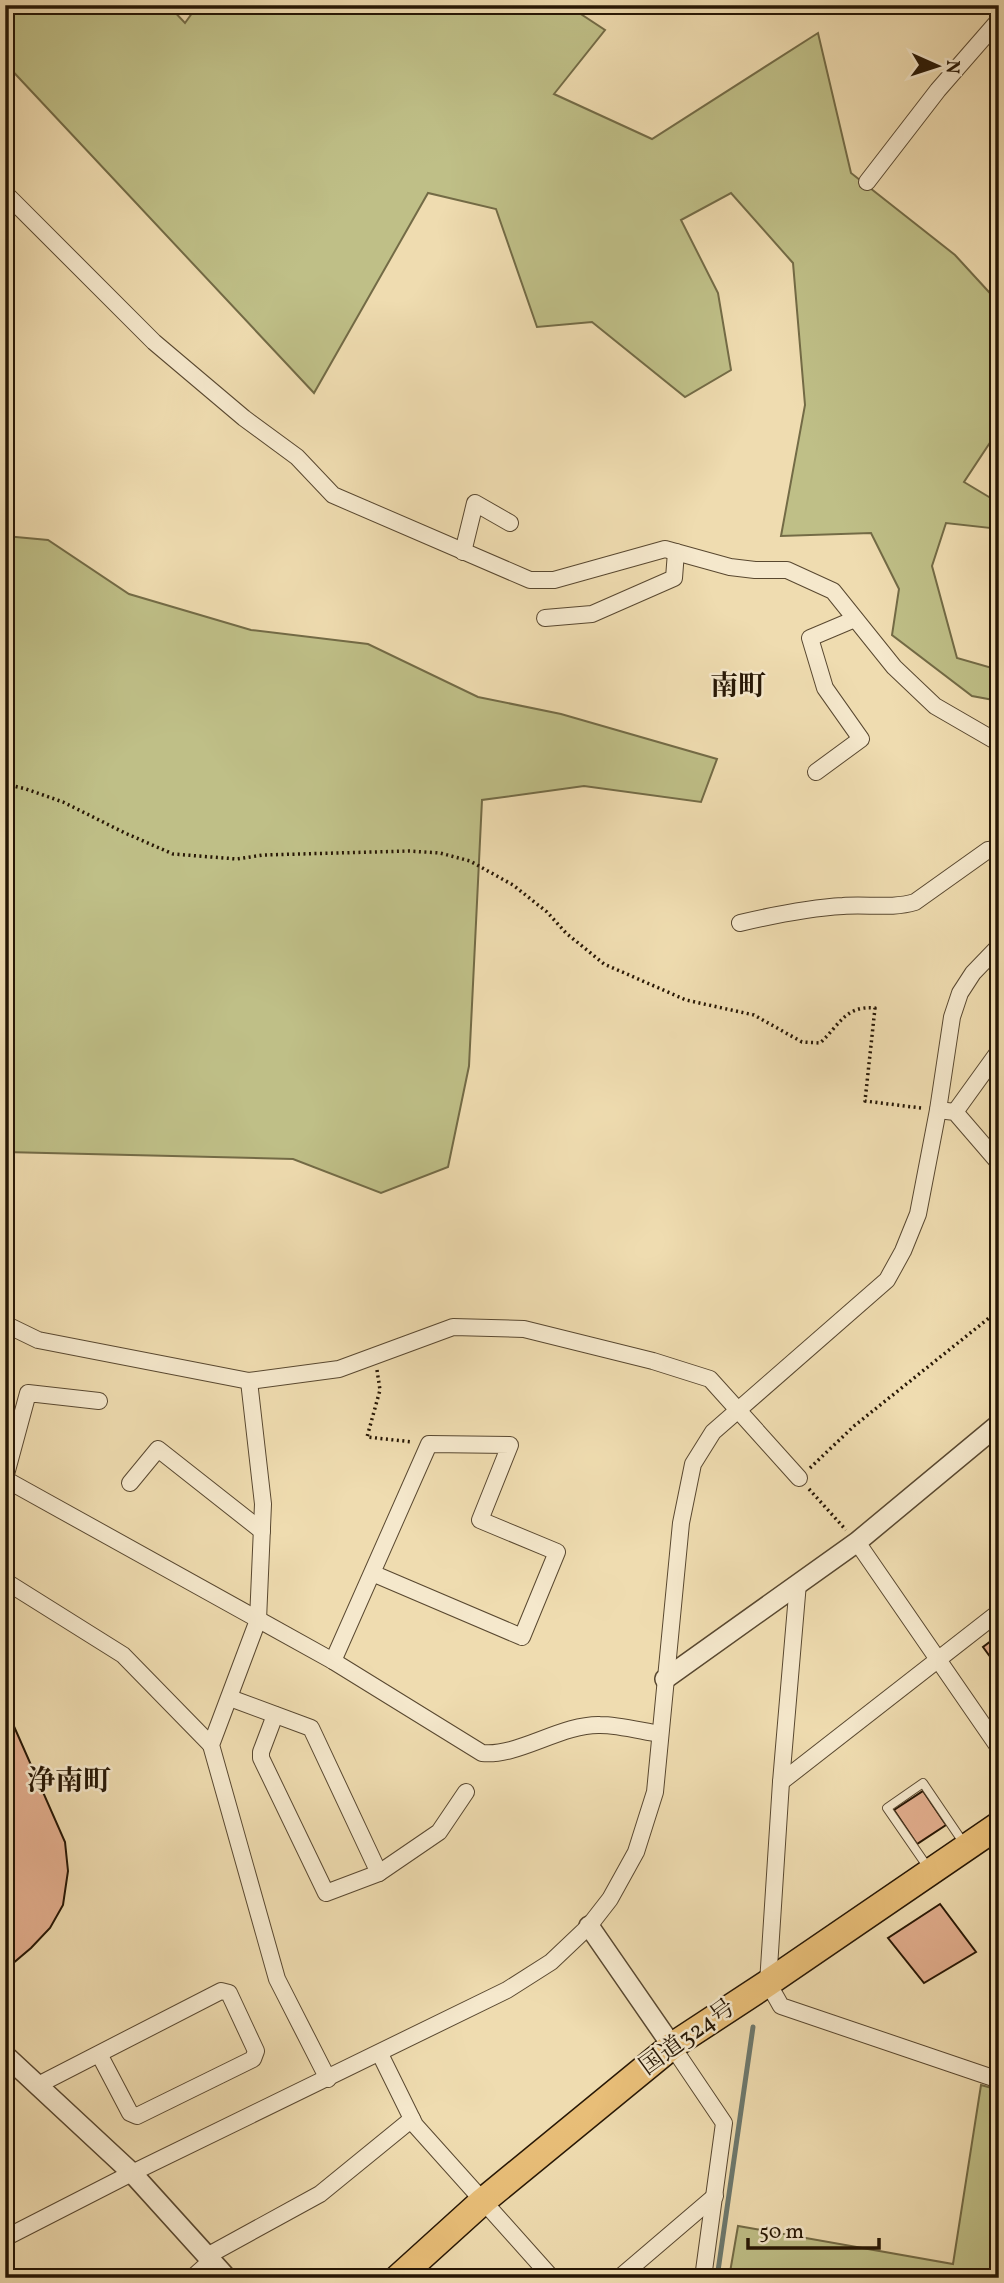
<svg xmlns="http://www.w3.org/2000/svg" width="1004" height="2283" viewBox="0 0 1004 2283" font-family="Vollkorn,'Noto Serif JP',serif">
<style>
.green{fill:#bfbf87;stroke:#736b46;stroke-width:2}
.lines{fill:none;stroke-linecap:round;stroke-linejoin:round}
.stream{stroke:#6d796e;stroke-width:5}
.building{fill:#e3af8f;stroke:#271705;stroke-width:2}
.service-casing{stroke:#594830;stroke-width:10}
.minor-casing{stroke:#594830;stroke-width:18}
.tertiary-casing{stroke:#594830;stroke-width:22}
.trunk-casing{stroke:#271705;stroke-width:29}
.path{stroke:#271705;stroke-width:3.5;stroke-dasharray:2 3.5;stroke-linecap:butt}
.service{stroke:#f5e8cc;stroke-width:8}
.minor{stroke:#f5e8cc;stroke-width:16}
.tertiary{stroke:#f5e8cc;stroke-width:19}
.trunk{stroke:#e8be78;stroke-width:26}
.labels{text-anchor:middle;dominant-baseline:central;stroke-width:5;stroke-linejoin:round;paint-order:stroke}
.street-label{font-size:24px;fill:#271705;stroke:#f5e8cc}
.quarter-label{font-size:28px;font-weight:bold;fill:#271705;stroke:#f5e8cc}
</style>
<rect width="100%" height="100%" fill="#efdcb0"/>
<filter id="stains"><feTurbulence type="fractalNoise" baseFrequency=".00286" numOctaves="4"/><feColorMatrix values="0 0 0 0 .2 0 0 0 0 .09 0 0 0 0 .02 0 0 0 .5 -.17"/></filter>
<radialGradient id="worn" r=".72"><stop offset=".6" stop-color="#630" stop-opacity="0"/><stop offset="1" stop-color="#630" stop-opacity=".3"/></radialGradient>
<g class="green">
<path d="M5,5H168L185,23L198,5H567L605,30L554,94L652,139L818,33L851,173L955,255L999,303V429L964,482L999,503V529L946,523L932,566L957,658L999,670V701L972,696L892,635L899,589L871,533L781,536L805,405L793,263L731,193L681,220L718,293L731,370L685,397L592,322L537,327L496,209L428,193L314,393L5,63Z"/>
<path d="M5,536L48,540L129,594L251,630L368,644L478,697L561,714L717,759L701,802L584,786L482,800L469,1066L448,1167L381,1193L293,1159L5,1152Z"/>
<path d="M981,2085L999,2090V2278H729L738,2226L953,2264Z"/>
</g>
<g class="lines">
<path class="stream" d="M717,2278L753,2027"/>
</g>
<g class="building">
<path d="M999,1635V1669L983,1647Z"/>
<path d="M5,1706L65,1842L68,1871L63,1905L50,1928L31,1948L5,1970Z"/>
<path d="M923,1791L946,1825L917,1844L894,1810Z"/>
<path d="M940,1904L976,1952L924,1983L888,1938Z"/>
</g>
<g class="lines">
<g class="service-casing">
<path id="service" d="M929,1869L887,1808L923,1783L965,1845"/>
</g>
<g class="minor-casing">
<g id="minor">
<path d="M867,182L938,90L999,20"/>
<path d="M5,193L154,342L244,418L297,457L333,495L530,580H554L665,549L730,567L755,570H787L833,591L894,667L935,706L999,743"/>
<path d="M463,552L475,503L510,523"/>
<path d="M545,618L592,614L674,578L676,552"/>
<path d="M816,772L861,739L825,688L810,638L855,619"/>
<path d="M740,923C774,915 808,908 843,906C867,904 892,909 915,902L988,850L999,849"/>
<path d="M938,1110L955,1112L999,1163"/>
<path d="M955,1112L999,1051"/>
<path d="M5,1324L38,1340L249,1381L339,1369L453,1327L524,1329L653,1361L710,1379L799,1478"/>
<path d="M249,1381L263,1504L258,1620L211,1745L277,1979L328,2079"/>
<path d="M5,1478L28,1393L99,1401"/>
<path d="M5,1479L333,1661L482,1753C518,1757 561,1724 600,1725C619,1725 641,1731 660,1734"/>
<path d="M130,1483L158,1449L262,1531"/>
<path d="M857,1542L999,1748"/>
<path d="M5,1581L123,1655L211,1745"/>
<path d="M798,1583L781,1782L768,1983L781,2006L999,2080"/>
<path d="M333,1661L429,1444L510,1445L480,1520L557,1552L522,1637L372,1573"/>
<path d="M230,1698L311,1728L379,1873"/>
<path d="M275,1715L261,1752V1758L326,1893L379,1873L439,1832L466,1792"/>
<path d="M781,1782L999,1612"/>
<path d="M672,2046L724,2123L703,2278"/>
<path d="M380,2054L415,2125L552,2278"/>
<path d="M38,2085L221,1991L229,1993L256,2051L253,2059L137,2116L130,2113L99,2054"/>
<path d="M5,2238L132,2173L507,1990L551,1962L589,1926L610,1899L636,1852L655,1792L681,1523L693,1464L713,1432L887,1280L903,1251L918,1214L938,1110L952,1017L960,993L973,973L999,946"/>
<path d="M207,2256L320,2194L412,2119"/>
<path d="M192,2278L211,2261"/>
<path d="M619,2278L715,2196"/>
</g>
</g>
<g class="tertiary-casing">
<g id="tertiary">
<path d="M665,1679L857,1542L999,1424"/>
<path d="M589,1926L672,2046"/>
<path d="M5,2055L132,2173L227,2278"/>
</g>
</g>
<g class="trunk-casing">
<path id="trunk" d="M398,2278L483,2201L672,2046L768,1983L999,1825"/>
</g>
<g class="path">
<path d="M5,784L26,789L63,802L125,833L173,854L237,859L263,855L409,851L440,853L470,861L513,885L547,912L566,933L604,964L686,1000L754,1015L802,1042L820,1043C839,1026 845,1005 875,1008L865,1101L921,1108"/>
<path d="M377,1370L380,1390L367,1437L413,1442"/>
<path d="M810,1468L854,1426L999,1310"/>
<path d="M809,1489L846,1530"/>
</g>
<use href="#service" class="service"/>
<use href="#minor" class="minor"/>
<use href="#tertiary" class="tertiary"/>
<use href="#trunk" class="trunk"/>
</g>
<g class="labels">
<g class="street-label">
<text transform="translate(688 2038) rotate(-36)">国道324号</text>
</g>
<g class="quarter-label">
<text x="738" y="687">南町</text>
<text x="69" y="1782">浄南町</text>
</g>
</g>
<rect width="1004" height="2283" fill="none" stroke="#efdcb0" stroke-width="28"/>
<rect x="7" y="7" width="990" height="2269" fill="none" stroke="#271705" stroke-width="3.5"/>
<rect x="14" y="14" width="976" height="2255" fill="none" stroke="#271705" stroke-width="2"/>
<g transform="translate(937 66) rotate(93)" stroke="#f5e8cc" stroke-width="5" paint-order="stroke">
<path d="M0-5L12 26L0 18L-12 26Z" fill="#271705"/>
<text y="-10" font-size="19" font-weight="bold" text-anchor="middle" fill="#271705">N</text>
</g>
<path d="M748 2238v10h131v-10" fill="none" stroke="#271705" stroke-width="3.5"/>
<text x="759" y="2238" font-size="21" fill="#271705" stroke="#f5e8cc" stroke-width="5" paint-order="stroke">50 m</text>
<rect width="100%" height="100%" filter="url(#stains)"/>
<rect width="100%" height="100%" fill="url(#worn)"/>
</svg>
